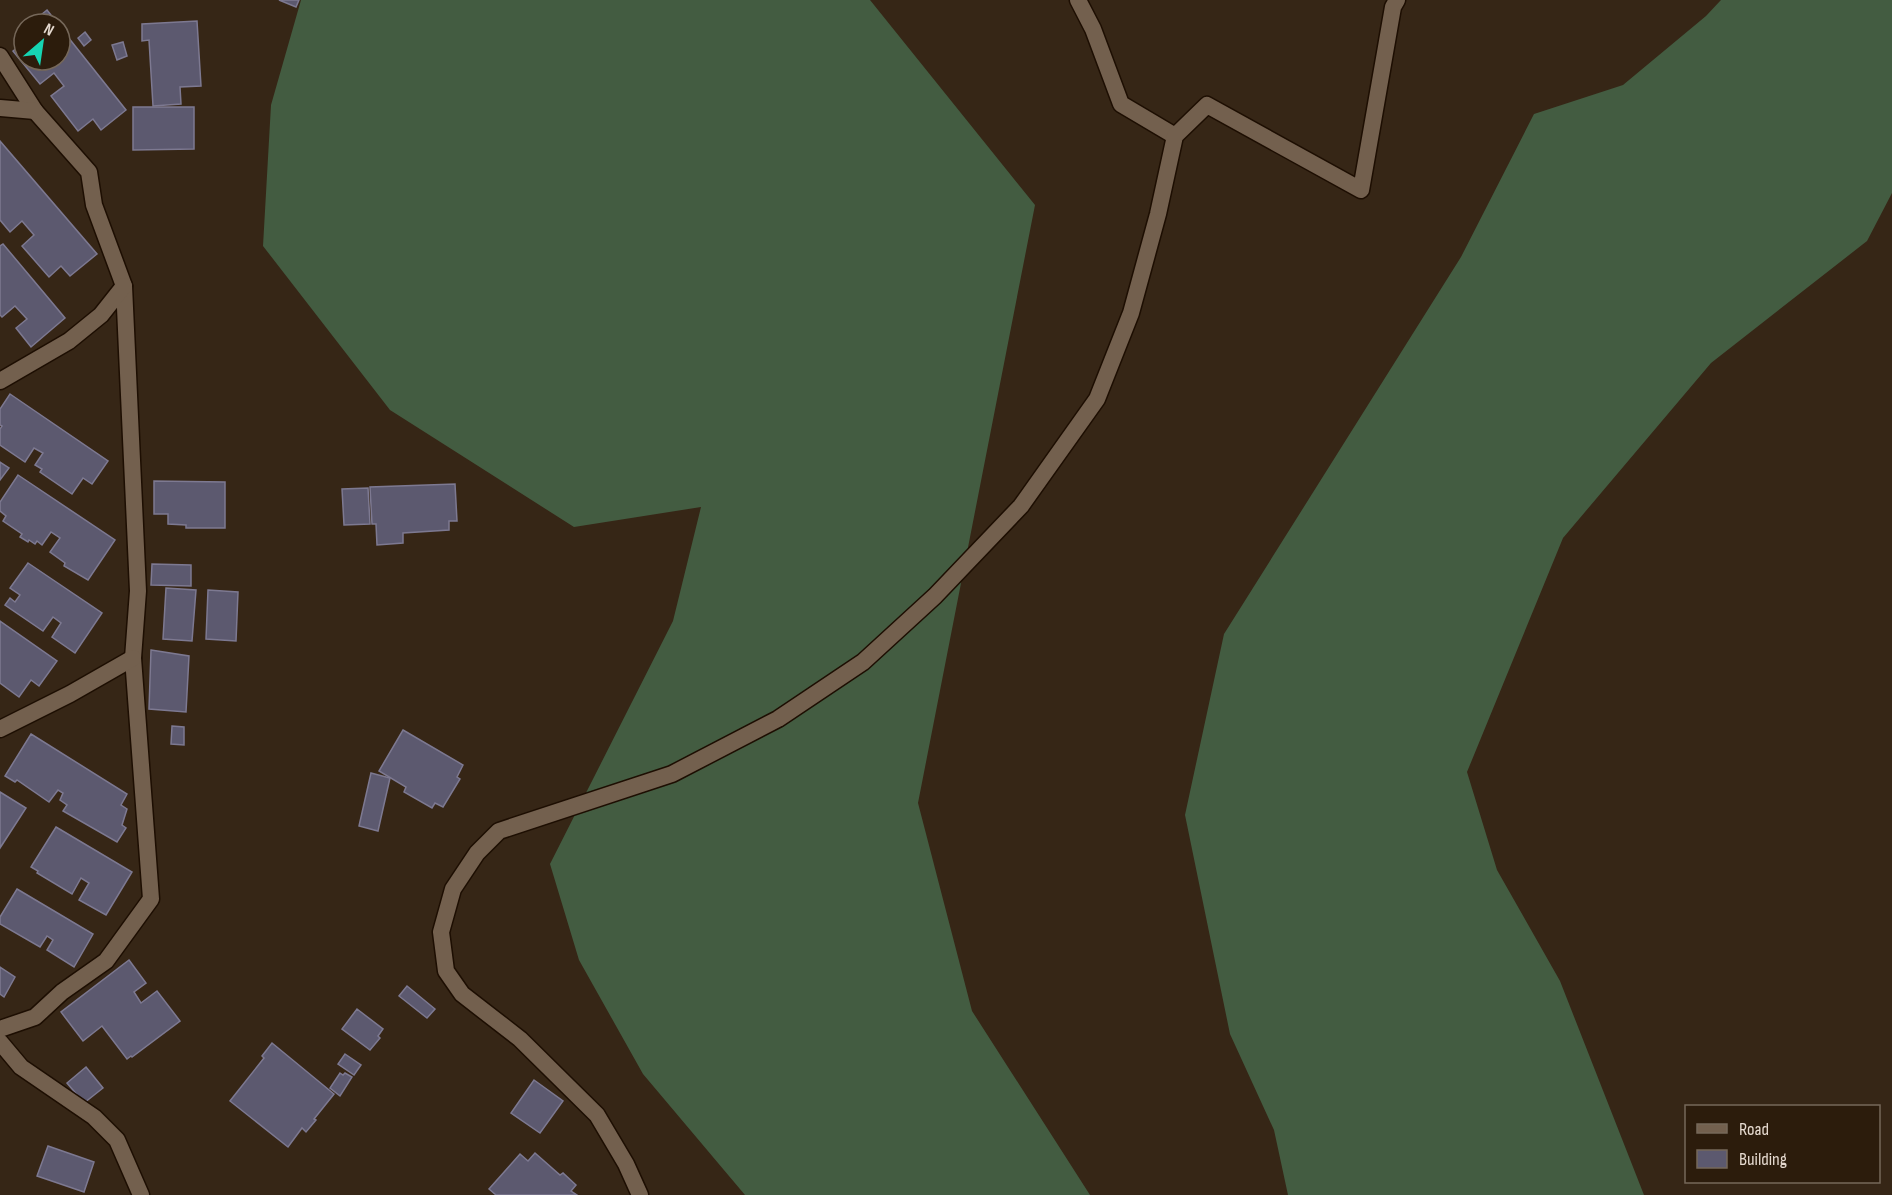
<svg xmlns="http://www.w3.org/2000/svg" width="1892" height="1195" viewBox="0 0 1892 1195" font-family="'Sofia Sans Condensed',sans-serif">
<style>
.forest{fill:#435c41}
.building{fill:#5c596f;stroke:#7d7991;stroke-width:1.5}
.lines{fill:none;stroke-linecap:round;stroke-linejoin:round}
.minor-casing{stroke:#1d0e02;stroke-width:19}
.minor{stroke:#73604e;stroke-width:16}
</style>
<rect width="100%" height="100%" fill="#362616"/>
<g class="forest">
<path d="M301,0H870L1035,205L918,803L972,1011L1090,1195H745L643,1074L579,960L550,864L673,621L701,507L574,527L390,410L263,246L271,105Z"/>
<path d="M1721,0H1892V193L1867,241L1711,363L1563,538L1467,772L1497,870L1560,981L1644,1195H1288L1274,1130L1230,1034L1185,815L1224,634L1461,257L1534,114L1623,85L1706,16Z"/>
</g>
<g class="building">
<path d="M279,0H299L296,7Z"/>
<path d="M47,10L58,24H30Z"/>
<path d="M197,21L201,86L180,87L181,104L153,106L149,40L142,41V24Z"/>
<path d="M60,27L126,110L101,130L93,119L78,131L51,96L64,86L54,73L40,84L13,51L24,42V60H60Z"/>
<path d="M85,32L91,40L84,46L78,38Z"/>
<path d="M123,42L127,56L117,60L112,45Z"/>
<path d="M133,107H194V149L133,150Z"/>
<path d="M0,141L97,254L70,276L61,266L49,277L22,246L34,235L22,221L10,232L0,220Z"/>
<path d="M3,244L65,318L31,347L16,328L27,319L15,306L2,317L0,315V246Z"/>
<path d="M10,394L108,461L92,484L83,478L72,494L40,472L42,469L35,465L43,453L34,448L25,462L0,445V429L2,426L0,425V409Z"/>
<path d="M0,462L9,468L0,480Z"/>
<path d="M18,475L115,540L88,580L64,566L65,563L50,552L60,538L51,532L42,545L37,541L35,544L29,540L28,542L20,537L22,534L3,521L6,516L0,511V502Z"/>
<path d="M154,481L225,482V528H186V525L168,524V514H154Z"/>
<path d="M455,484L457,521H449V530L403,533V543L377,545L376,524H372L370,487Z"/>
<path d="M368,488L370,524L344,525L342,489Z"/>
<path d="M28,563L102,613L75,653L52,637L61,623L53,617L43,631L5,605L10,598L15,602L20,595L10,588Z"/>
<path d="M152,564L191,565V586L151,585Z"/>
<path d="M166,588L196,590L192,641L163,639Z"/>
<path d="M208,590L238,592L236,641L206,639Z"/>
<path d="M0,621L57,661L39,686L31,680L19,697L0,683Z"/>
<path d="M151,650L189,656L186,712L149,709Z"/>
<path d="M172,726L184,727V745L171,744Z"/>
<path d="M403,730L463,765L457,777L460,779L443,807L435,803L432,808L404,792L406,787L379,771Z"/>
<path d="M31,734L127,794L121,805L127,809L122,825L126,828L117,842L63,811L67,805L60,800L63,793L58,790L49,802L17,780L15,782L5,776Z"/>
<path d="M371,773L390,778L378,831L359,826Z"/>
<path d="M0,792L26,808L0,848Z"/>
<path d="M56,827L132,872L106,915L79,900L89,883L81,878L72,894L37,873L38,871L31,867Z"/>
<path d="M17,889L93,934L74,967L47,950L53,940L47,936L40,947L0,924V917Z"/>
<path d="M129,960L146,983L134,992L141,1003L157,991L180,1021L132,1057L131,1056L127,1059L102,1026L83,1041L61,1012Z"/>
<path d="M0,967L15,977L4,997L0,994Z"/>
<path d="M407,986L435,1009L427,1018L399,996Z"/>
<path d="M357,1009L383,1029L378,1036L380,1038L370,1050L342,1029Z"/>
<path d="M272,1043L334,1094L314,1119L316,1120L306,1132L302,1128L288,1147L230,1101L264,1058L262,1056Z"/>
<path d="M345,1054L361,1065L354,1075L338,1064Z"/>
<path d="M86,1067L103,1088L84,1103L67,1083Z"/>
<path d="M340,1073L343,1075L345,1073L352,1077L340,1096L330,1088Z"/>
<path d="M534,1080L563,1101L540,1133L511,1113Z"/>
<path d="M48,1146L94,1162L84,1192L37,1176Z"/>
<path d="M535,1153L560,1175L563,1173L576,1185L571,1191L577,1195H496L489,1189L520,1154L528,1161Z"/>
</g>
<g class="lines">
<g class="minor-casing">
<g id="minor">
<path d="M1078,0L1093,29L1121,104L1175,136"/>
<path d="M0,56L35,111L89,172L94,205L124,286L138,591L133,658L151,899L106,961L62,992L35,1017L0,1029"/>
<path d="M0,108L35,111"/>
<path d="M0,381L69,341L101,315L124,286"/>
<path d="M0,729L70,694L133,658"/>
<path d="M0,1042L21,1067L94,1117L117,1140L141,1195"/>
<path d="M640,1195L626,1164L597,1115L520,1039L462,994L446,971L441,932L453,889L477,853L499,831L672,774L778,719L863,662L935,596L1021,506L1097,399L1131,313L1158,214L1175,136L1207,105L1361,190L1393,7L1397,0"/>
</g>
</g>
<use href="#minor" class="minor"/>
</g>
<rect x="1685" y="1105" width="195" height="78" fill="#2c1c0c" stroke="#76685a" stroke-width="1.5"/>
<rect x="1697" y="1124" width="30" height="9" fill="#73604e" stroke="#76685a" stroke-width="1.5"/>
<text x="1739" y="1135" font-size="18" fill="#e6dad0">Road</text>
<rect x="1697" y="1150" width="30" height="18" fill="#5c596f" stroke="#76685a" stroke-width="1.5"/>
<text x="1739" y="1165" font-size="18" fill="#e6dad0">Building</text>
<g transform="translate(42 42) rotate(29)"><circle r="28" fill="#2c1c0c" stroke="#76685a" stroke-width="1.5"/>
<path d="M0-4.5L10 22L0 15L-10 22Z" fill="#16d5b3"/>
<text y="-9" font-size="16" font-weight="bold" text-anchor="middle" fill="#e6dad0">N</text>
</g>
</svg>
